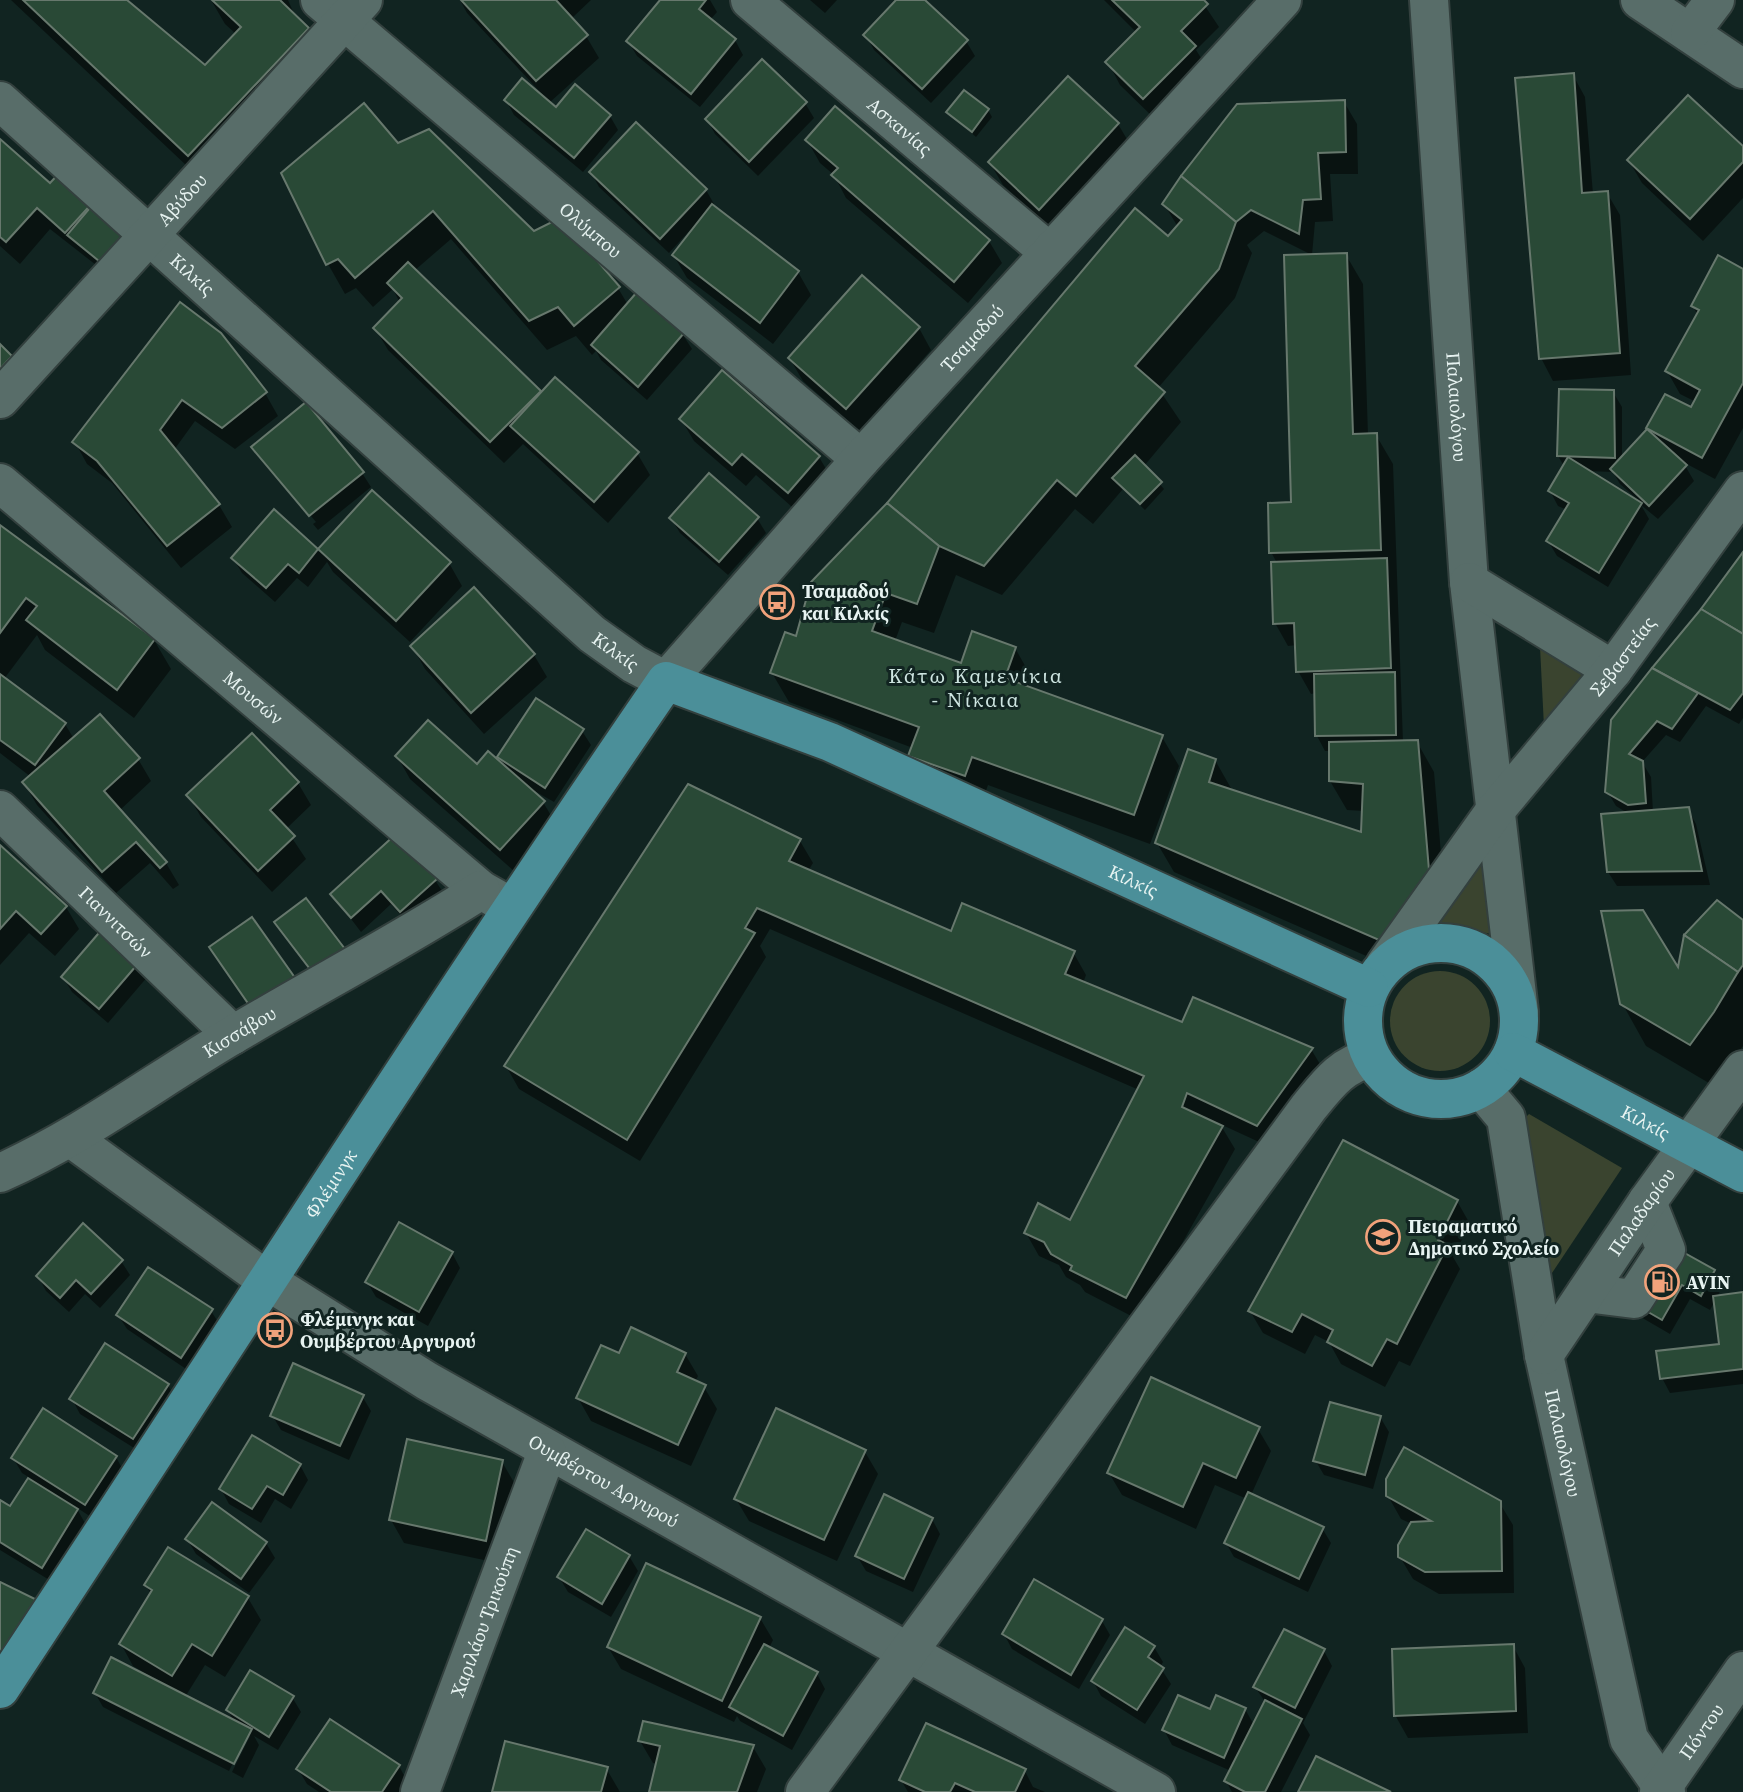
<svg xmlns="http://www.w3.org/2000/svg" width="1743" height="1792" viewBox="0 0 1743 1792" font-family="'Source Serif 4',serif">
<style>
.green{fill:#3a442f}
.shadow{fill:#0007;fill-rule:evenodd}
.building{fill:#294936;stroke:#67786d;stroke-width:2}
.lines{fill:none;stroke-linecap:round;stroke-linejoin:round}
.minor-casing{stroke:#33403e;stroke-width:42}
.major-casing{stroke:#33403e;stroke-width:42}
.minor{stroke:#586d69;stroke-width:38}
.major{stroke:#4b8f99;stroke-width:38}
.labels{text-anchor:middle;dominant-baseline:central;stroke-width:6;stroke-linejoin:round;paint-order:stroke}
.street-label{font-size:19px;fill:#e7f3f1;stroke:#112421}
.poi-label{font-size:19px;font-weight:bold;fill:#e7f3f1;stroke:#112421;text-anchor:start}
.neighbourhood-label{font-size:21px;letter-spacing:2px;fill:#cee5e1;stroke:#112421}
</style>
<rect width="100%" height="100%" fill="#112421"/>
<g class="green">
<path d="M1540,647L1589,674L1544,727Z"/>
<path d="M1482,861L1491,934L1437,923Z"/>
<circle cx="1440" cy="1021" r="50"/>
<path d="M1529,1114L1622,1168L1546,1282L1526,1117Z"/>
</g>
<g class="shadow">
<path d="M11,0H125L205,67L236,34L225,24L211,0H288L295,16L308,29L325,59L206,184Z"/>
<path d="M460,0H591L571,19L586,36L599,58L549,103L557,109L610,116L618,130L583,172L514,115L506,100L542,94L467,13Z"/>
<path d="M662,0H710L717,12L710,20L735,40L743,55L700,107L637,56L628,41Z"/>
<path d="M810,0H837L825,13Z"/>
<path d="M899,0H922L966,41L975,56L931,103L874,50L866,35Z"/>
<path d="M1104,0H1201L1219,27L1196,50L1208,69L1157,121L1120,85L1108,62L1137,33Z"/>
<path d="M1573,75L1585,97L1593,194L1607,193L1620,215L1631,375L1553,381L1541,358Z"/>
<path d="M1344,102L1357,124L1358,174H1330L1333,221L1315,222L1312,255L1264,231L1247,245L1252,253L1235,298L1158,388L1181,422L1144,466L1164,489L1145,510L1123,489L1093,524L1075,509L1002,595L956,575L934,633L902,622L895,641L962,665L1015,648L1032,678L1028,688L1162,737L1179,766L1150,844L988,785L981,805L927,785L910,756L913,748L789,702L772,673L797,639L1178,227L1164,204Z"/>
<path d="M805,103L814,118L758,176L715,134L707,119Z"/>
<path d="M988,110L992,117L976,137L948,112Z"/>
<path d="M1118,124L1131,146L1053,231L1003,185L990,163Z"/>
<path d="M807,140L989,241L1002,263L968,303L846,198L834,175L820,163Z"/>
<path d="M0,141L50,186L94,200L119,283L50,229L20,264L0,246Z"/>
<path d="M398,145L618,288L628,305L637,295L683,335L692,349L647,400L601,360L596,351L592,355L576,336L547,350L451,239L414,271L541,395L637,453L650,475L608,523L523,444L504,463L388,350L375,328L400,303L393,289L373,307L356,288L345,294L328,264L283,173Z"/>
<path d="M1743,148V198L1703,241L1642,183L1629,161Z"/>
<path d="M591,172L706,190L714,204L712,206L798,272L811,295L773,344L687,278L674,256L693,230L691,229L669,253L599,187Z"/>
<path d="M1346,255L1363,284L1368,435H1376L1393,464L1403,742H1417L1434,772L1446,912L1403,972L1174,872L1157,843L1215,760L1232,790L1363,834L1364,811L1347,810L1330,781V751H1325L1317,736L1316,693L1311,694L1298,671L1297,645L1288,646L1275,623L1277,563L1271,552L1293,504Z"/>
<path d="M1743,271V428L1715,479L1683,462L1694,481L1658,519L1641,505L1649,519L1608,587L1557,556L1548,541L1567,510L1558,506L1550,491L1564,466L1558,456L1613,392L1622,407V458L1649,430L1691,410L1696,402L1680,394L1667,371L1698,316L1693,306ZM1587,471L1613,472L1620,484L1637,499Z"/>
<path d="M919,328L931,350L860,431L803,381L790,359Z"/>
<path d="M219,335L265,393L278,416L235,449L195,421L174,450L219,505L232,527L181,568L112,483L87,464L75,442Z"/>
<path d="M681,419L819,457L832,479L801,515L756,475L746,486L694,441Z"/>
<path d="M253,447L362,473L371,487L318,530L313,524L316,522Z"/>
<path d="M373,493L449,563L462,586L410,642L333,572L327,562L308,587L297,578L275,602L242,573L233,558L274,512L318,552Z"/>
<path d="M671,518H757L766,533L728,575L680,533Z"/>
<path d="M0,527L154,640L171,669L134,718L45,650L37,635L4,679L65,724L74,739L138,759L151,781L119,811L166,863L179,885L173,889L150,863L116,893L37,805L24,783L31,777L0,753Z"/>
<path d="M1743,555V718L1739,724L1706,706L1680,742L1666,735L1642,762L1651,777L1653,812L1688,809L1696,824L1710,885L1617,886L1608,872L1629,814L1616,806L1607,791L1612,721L1702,611Z"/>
<path d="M412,646L534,655L547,677L484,734L425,669Z"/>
<path d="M582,731L591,745L554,802L524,785L543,802L556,824L514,871L410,779L397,756L506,768L499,757Z"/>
<path d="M298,783L311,805L286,829L306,859L272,892L201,817L188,795Z"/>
<path d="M800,841L813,863L808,871L952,933L1073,952L1086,975L1083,983L1183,1025L1311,1049L1324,1071L1270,1147L1220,1124L1235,1149L1139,1320L1085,1292L1080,1285L1066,1277L1059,1265L1039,1256L1026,1233L1071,1222L1139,1090L770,929L760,946L766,957L640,1161L519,1089L506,1066Z"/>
<path d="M0,848L66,907L79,929L55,956L29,933L0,965Z"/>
<path d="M435,880L444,894L410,926L391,904L361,932L332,894Z"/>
<path d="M1743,922V1046L1714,1086L1646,1046L1622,1003L1679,971Z"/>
<path d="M104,929L149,975L108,1023L72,992L63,977Z"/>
<path d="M1457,1201L1470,1224L1453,1257L1460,1269L1410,1366L1399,1361L1385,1387L1341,1364L1329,1342L1315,1335L1305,1354L1263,1333L1250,1311Z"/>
<path d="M452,1253L460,1268L428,1326L376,1297L367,1282Z"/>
<path d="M121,1261L130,1275L100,1308L85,1294L69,1312L46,1291L38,1276Z"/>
<path d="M1714,1271L1723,1286L1717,1297L1743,1294V1384L1670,1393L1662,1378L1721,1346L1716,1299L1710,1310L1690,1299L1670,1334L1639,1316L1631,1301Z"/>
<path d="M211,1311L220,1325L189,1371L127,1329L118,1315Z"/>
<path d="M685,1354L698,1376L695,1382L704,1387L717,1409L691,1466L591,1421L578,1398L620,1356Z"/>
<path d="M168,1385L176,1400L142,1453L80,1414L72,1399Z"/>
<path d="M362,1396L371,1411L349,1460L281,1430L272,1415Z"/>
<path d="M1380,1417L1389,1432L1373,1489L1324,1475L1315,1460Z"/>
<path d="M1258,1429L1271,1451L1251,1495L1322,1528L1331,1543L1308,1592L1234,1557L1226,1543L1247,1499L1215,1485L1196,1529L1122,1495L1109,1473Z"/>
<path d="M865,1452L878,1474L837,1561L749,1521L736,1499Z"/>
<path d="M116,1457L124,1472L94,1519L76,1507L86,1525L51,1581L0,1550V1502L11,1508L30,1478L22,1473L13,1458Z"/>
<path d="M502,1462L515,1484L498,1563L404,1543L391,1520Z"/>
<path d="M300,1465L308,1480L291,1509L275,1499L261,1523L229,1504L221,1489Z"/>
<path d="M1388,1496L1499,1502L1513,1525L1514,1593L1439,1594L1413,1579L1400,1557L1412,1524L1401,1519Z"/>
<path d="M932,1519L940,1534L913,1592L866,1571L857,1556Z"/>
<path d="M187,1539L266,1543L275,1558L249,1593L196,1554Z"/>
<path d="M169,1549L248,1598L261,1620L225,1677L205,1665L185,1697L234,1722L228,1710L292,1697L301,1712L278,1750L254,1736L259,1745L243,1778L232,1772L250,1736H246L229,1771L103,1707L95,1693L150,1676L133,1666L121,1644L151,1594L146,1585Z"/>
<path d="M629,1556L638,1571L611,1617L568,1592L559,1577Z"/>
<path d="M760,1618L773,1640L769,1648L817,1674L825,1689L792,1750L740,1721L737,1716L734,1722L621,1669L608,1647Z"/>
<path d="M1102,1621L1110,1635L1079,1689L1012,1649L1004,1634Z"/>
<path d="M1126,1630L1154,1647L1163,1662L1160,1667L1171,1684L1145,1724L1101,1696L1093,1681Z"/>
<path d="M1513,1646L1525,1668L1528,1733L1408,1738L1395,1715Z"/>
<path d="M1324,1651L1332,1666L1303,1723L1310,1735L1281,1792H1232L1226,1781L1231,1771L1172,1745L1164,1730L1211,1711L1245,1709L1254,1725L1266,1703L1255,1687Z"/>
<path d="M640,1741L753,1747L766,1769L757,1792H651L657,1764L653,1763Z"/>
<path d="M399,1766L407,1781L400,1792H319L307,1784L298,1769Z"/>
<path d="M606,1768L620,1792H494Z"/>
<path d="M1025,1771L1033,1787L1045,1792H908L901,1780Z"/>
</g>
<g class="building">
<path d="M23,0H127L205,65L241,27L212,0H280L309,28L188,156Z"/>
<path d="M461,0H556L588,35L536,81Z"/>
<path d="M660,0H706L699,9L736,39L691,94L626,41Z"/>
<path d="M896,0H925L968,40L922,89L863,35Z"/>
<path d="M1112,0H1204L1208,4L1181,31L1196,46L1143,99L1105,62L1140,27Z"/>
<path d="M762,59L807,102L749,162L705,119Z"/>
<path d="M1574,73L1582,193L1608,191L1620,353L1539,359L1515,78Z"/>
<path d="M1068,76L1119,123L1039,210L988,162Z"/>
<path d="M522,78L556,107L575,84L611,115L574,158L504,100Z"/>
<path d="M964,90L989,109L972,132L946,112Z"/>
<path d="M1688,95L1743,146V162L1690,219L1627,160Z"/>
<path d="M1345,100L1346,152L1318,153L1321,199L1303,200L1299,234L1251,210L1236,222L1181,176L1237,104Z"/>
<path d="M364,103L398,143L429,129L534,231L560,218L620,287L574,326L558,307L529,321L433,211L355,278L338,259L326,265L281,173Z"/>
<path d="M835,106L990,240L954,282L831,175L838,168L805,140Z"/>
<path d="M636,122L707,189L660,239L589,172Z"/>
<path d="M0,139L50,183L63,169L96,199L65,233L37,208L6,242L0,237Z"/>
<path d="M1181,176L1236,222L1219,269L1135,366L1165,392L1076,496L1057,480L984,566L939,546L887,503L1135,208L1168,236L1182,220L1162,204Z"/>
<path d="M94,203L136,238L110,270L67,235Z"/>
<path d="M712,204L799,271L760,323L672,255Z"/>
<path d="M1347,253L1353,434L1377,433L1381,550L1269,553L1268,503L1291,502L1284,255Z"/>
<path d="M1718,255L1743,269V383L1702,458L1646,428L1665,394L1691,407L1700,390L1665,371L1699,310L1691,306Z"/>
<path d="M408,262L541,391L490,442L373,328L402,298L387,283Z"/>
<path d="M862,275L920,327L846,409L788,358Z"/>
<path d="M637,292L684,333L638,387L591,345Z"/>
<path d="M180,302L221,333L267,392L222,428L182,400L160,430L220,504L167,546L97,461L72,442Z"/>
<path d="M0,344L12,356L0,369Z"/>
<path d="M722,370L820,456L788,493L742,454L732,465L679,419Z"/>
<path d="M555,377L639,452L594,502L510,426Z"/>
<path d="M1559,389L1614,390L1615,458L1557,456Z"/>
<path d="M306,402L364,472L309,516L251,447Z"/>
<path d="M1647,429L1687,465L1649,506L1610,469Z"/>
<path d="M1135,455L1162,482L1140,504L1112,478Z"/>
<path d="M1568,457L1642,503L1599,573L1546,541L1569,503L1548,491Z"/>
<path d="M709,473L759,517L719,562L669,518Z"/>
<path d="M372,490L451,562L396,621L318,549Z"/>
<path d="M887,503L939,546L917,604L886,593L872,631L961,663L972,631L1016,647L1005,678L1163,735L1134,815L972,757L965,776L908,756L919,727L770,673L785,632L796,636L811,582Z"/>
<path d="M274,509L318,549L299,573L288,564L266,588L231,558Z"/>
<path d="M0,525L155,639L117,690L26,620L37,606L26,598L0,633Z"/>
<path d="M1743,552V634L1701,609Z"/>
<path d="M1387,558L1391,668L1296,672L1294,623L1273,624L1271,562Z"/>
<path d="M474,587L535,654L471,713L410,646Z"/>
<path d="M1701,609L1743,634V693L1730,710L1652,668Z"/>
<path d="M1652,668L1698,693L1672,729L1657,721L1629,754L1643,761L1646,803L1628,805L1605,792L1611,720Z"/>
<path d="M1395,672L1396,735L1315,736L1314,674Z"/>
<path d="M0,674L66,723L35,765L0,740Z"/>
<path d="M536,698L584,729L545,788L497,757Z"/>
<path d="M100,714L140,758L104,791L167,862L160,868L136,842L102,872L22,782Z"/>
<path d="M428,720L477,764L488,751L545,801L500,850L395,756Z"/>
<path d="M252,733L299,782L270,810L295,836L258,871L186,795Z"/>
<path d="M1418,740L1430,882L1386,943L1155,843L1188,749L1216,759L1209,782L1361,832L1363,784L1329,781V742Z"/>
<path d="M688,784L801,839L789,861L951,931L962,903L1075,951L1065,974L1182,1022L1193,997L1313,1048L1257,1126L1187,1093L1182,1107L1223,1126L1126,1298L1070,1270L1072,1266L1051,1254L1044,1242L1024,1233L1038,1203L1070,1220L1144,1076L757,908L745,928L755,933L627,1140L504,1066Z"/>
<path d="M1689,807L1702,871L1607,872L1601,814Z"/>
<path d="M396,834L437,879L400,912L381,891L351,918L330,894Z"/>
<path d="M0,845L67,906L41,934L16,911L0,929Z"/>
<path d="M306,898L345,949L313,973L274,922Z"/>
<path d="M1717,900L1743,920V965L1738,972L1684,935Z"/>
<path d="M1643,910L1678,967L1684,935L1738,972L1714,1012L1690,1045L1620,1004L1601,911Z"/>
<path d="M252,917L298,982L254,1012L209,947Z"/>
<path d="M104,927L142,959L99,1009L61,977Z"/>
<path d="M1343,1140L1458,1200L1438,1240L1448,1245L1397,1344L1387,1339L1372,1366L1327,1342L1333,1330L1302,1314L1292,1332L1248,1311Z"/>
<path d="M399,1222L453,1252L419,1312L365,1282Z"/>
<path d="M83,1223L123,1260L91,1294L76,1280L60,1298L36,1276Z"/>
<path d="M1663,1241L1715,1270L1701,1296L1682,1285L1662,1320L1629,1301Z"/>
<path d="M148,1267L213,1309L181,1358L116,1315Z"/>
<path d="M1743,1292V1369L1660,1379L1656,1351L1719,1344L1713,1296Z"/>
<path d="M631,1327L686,1353L677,1372L706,1385L678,1445L576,1398L601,1345L619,1353Z"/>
<path d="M105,1343L169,1384L133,1439L69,1399Z"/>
<path d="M293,1363L364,1395L340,1446L270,1416Z"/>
<path d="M1151,1377L1260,1427L1236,1478L1203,1463L1183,1507L1107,1473Z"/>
<path d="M1330,1402L1381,1416L1365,1475L1313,1461Z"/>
<path d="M43,1408L117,1456L85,1505L11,1458Z"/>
<path d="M776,1408L866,1450L824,1540L734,1499Z"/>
<path d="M252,1435L301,1464L283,1495L267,1486L252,1509L219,1489Z"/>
<path d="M407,1439L503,1460L486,1541L389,1520Z"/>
<path d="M1404,1447L1501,1501L1502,1571L1425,1572L1398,1557V1545L1411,1522L1431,1521L1386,1496V1479Z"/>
<path d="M28,1478L78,1509L42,1568L0,1542V1500L10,1506Z"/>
<path d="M1248,1492L1324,1527L1299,1579L1224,1543Z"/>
<path d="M884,1494L933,1518L904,1579L855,1556Z"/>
<path d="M212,1502L267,1542L241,1579L185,1539Z"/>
<path d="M586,1529L630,1555L602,1604L557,1577Z"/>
<path d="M168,1547L249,1596L212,1656L192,1644L172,1676L119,1644L152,1590L144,1585Z"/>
<path d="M646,1563L761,1617L722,1701L607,1647Z"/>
<path d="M1034,1579L1103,1619L1071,1675L1002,1634Z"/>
<path d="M0,1582L41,1602L12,1657L0,1651Z"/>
<path d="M1125,1627L1155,1646L1148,1657L1164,1668L1137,1710L1091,1681Z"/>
<path d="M1284,1629L1325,1649L1295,1708L1253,1687Z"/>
<path d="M764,1644L818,1672L783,1736L729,1707Z"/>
<path d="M1514,1644L1516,1711L1394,1716L1392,1649Z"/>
<path d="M111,1657L252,1729L234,1764L93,1693Z"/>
<path d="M250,1670L294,1696L269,1737L226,1710Z"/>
<path d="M1178,1695L1210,1709L1216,1695L1246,1708L1224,1758L1162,1730Z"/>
<path d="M1265,1700L1302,1719L1265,1792H1245L1224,1781Z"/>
<path d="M330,1719L400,1765L382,1792H331L296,1769Z"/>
<path d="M643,1721L754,1745L737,1792H649L660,1746L638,1741Z"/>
<path d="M926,1723L1026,1769L1015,1792H975L955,1783L950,1792H925L899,1780Z"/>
<path d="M505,1741L608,1767L601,1792H492Z"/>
<path d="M1316,1756L1391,1792H1298Z"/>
</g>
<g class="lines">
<g class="minor-casing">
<g id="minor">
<path id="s1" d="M320,0L861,459"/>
<path id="s2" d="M750,0L1049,252"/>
<path id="s3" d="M1429,0L1469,582L1519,1012"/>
<path d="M1640,0L1743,69"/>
<path d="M1690,33L1715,0"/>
<path id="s4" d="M0,101L592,634L634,664L666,681L861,459L1282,0"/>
<path id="s5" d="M0,399L363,0"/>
<path id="s6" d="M0,483L481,890L511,907"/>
<path d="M1469,582L1613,670"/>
<path id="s7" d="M0,810L233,1035"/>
<path id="s8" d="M1385,965L1494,812L1613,670L1743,491"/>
<path id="s9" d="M1481,1088L1506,1118L1544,1355L1629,1739L1666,1792"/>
<path id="s10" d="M71,1138L269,1282L427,1381L1156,1792"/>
<path id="s11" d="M0,1173C83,1136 155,1081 233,1035C315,986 400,942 481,890"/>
<path d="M1586,1293L1634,1299L1666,1250L1647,1202"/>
<path id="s12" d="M1544,1355L1647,1202L1743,1070"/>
<path id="s13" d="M420,1792L547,1452"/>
<path d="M805,1792L1309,1107C1328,1084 1341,1065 1371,1058"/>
<path id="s14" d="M1659,1792L1743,1671"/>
</g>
</g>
<g class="major-casing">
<g id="major">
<circle cx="1441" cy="1021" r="78"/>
<path id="s15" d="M1513,1052L1743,1173"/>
<path id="s16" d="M0,1689C222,1353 438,1013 666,681L830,742L1369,988"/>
</g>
</g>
<use href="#minor" class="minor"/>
<use href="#major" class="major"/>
</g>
<defs>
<g id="bus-ring" transform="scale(1.75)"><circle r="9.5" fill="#112421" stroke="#f1a27b" stroke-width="1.5"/><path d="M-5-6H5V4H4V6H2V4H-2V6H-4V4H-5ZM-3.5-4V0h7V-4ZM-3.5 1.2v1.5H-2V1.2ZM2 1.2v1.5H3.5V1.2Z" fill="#f1a27b"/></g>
<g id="school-ring" transform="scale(1.75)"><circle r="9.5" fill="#112421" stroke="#f1a27b" stroke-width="1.5"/><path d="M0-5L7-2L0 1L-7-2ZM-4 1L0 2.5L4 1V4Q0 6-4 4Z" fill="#f1a27b"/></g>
<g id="fuel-ring" transform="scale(1.75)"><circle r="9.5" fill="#112421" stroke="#f1a27b" stroke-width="1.5"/><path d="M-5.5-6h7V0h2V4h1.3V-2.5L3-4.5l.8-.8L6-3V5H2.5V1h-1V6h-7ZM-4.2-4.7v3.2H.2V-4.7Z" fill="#f1a27b"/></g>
</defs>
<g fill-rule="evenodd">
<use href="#bus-ring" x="777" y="602"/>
<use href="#school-ring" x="1383" y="1237"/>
<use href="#fuel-ring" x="1662" y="1282"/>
<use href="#bus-ring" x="275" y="1330"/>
</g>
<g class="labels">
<g class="street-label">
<text stroke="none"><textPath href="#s2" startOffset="196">Ασκανίας</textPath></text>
<text stroke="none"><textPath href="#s5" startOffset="270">Αβύδου</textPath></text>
<text stroke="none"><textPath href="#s1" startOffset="355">Ολύμπου</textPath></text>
<text stroke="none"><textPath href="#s4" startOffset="259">Κιλκίς</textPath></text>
<text stroke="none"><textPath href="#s4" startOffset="1344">Τσαμαδού</textPath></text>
<text stroke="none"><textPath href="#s3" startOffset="408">Παλαιολόγου</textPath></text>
<text stroke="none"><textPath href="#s4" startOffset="826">Κιλκίς</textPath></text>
<text stroke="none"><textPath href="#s8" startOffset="390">Σεβαστείας</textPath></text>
<text stroke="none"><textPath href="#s6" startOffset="332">Μουσών</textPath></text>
<text stroke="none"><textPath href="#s16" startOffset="1717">Κιλκίς</textPath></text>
<text stroke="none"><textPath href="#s7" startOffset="161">Γιαννιτσών</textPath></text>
<text stroke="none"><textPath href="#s11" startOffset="278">Κισσάβου</textPath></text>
<text stroke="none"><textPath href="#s15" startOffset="150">Κιλκίς</textPath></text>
<text stroke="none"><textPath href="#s16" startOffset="604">Φλέμινγκ</textPath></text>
<text stroke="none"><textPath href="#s12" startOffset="173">Παλαδαρίου</textPath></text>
<text stroke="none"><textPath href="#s9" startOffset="369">Παλαιολόγου</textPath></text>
<text stroke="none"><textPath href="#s10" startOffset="634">Ουμβέρτου Αργυρού</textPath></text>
<text stroke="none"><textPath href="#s13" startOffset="182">Χαριλάου Τρικούπη</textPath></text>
<text stroke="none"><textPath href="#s14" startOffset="74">Πόντου</textPath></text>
</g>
<g class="poi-label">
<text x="802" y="591">Τσαμαδού<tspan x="802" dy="22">και Κιλκίς</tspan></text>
<text x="1408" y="1226">Πειραματικό<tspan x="1408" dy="22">Δημοτικό Σχολείο</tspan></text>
<text x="1686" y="1282">AVIN</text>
<text x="300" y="1319">Φλέμινγκ και<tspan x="300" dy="22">Ουμβέρτου Αργυρού</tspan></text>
</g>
<g class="neighbourhood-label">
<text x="976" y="675">Κάτω Καμενίκια<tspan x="976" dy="24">- Νίκαια</tspan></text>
</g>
</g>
</svg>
